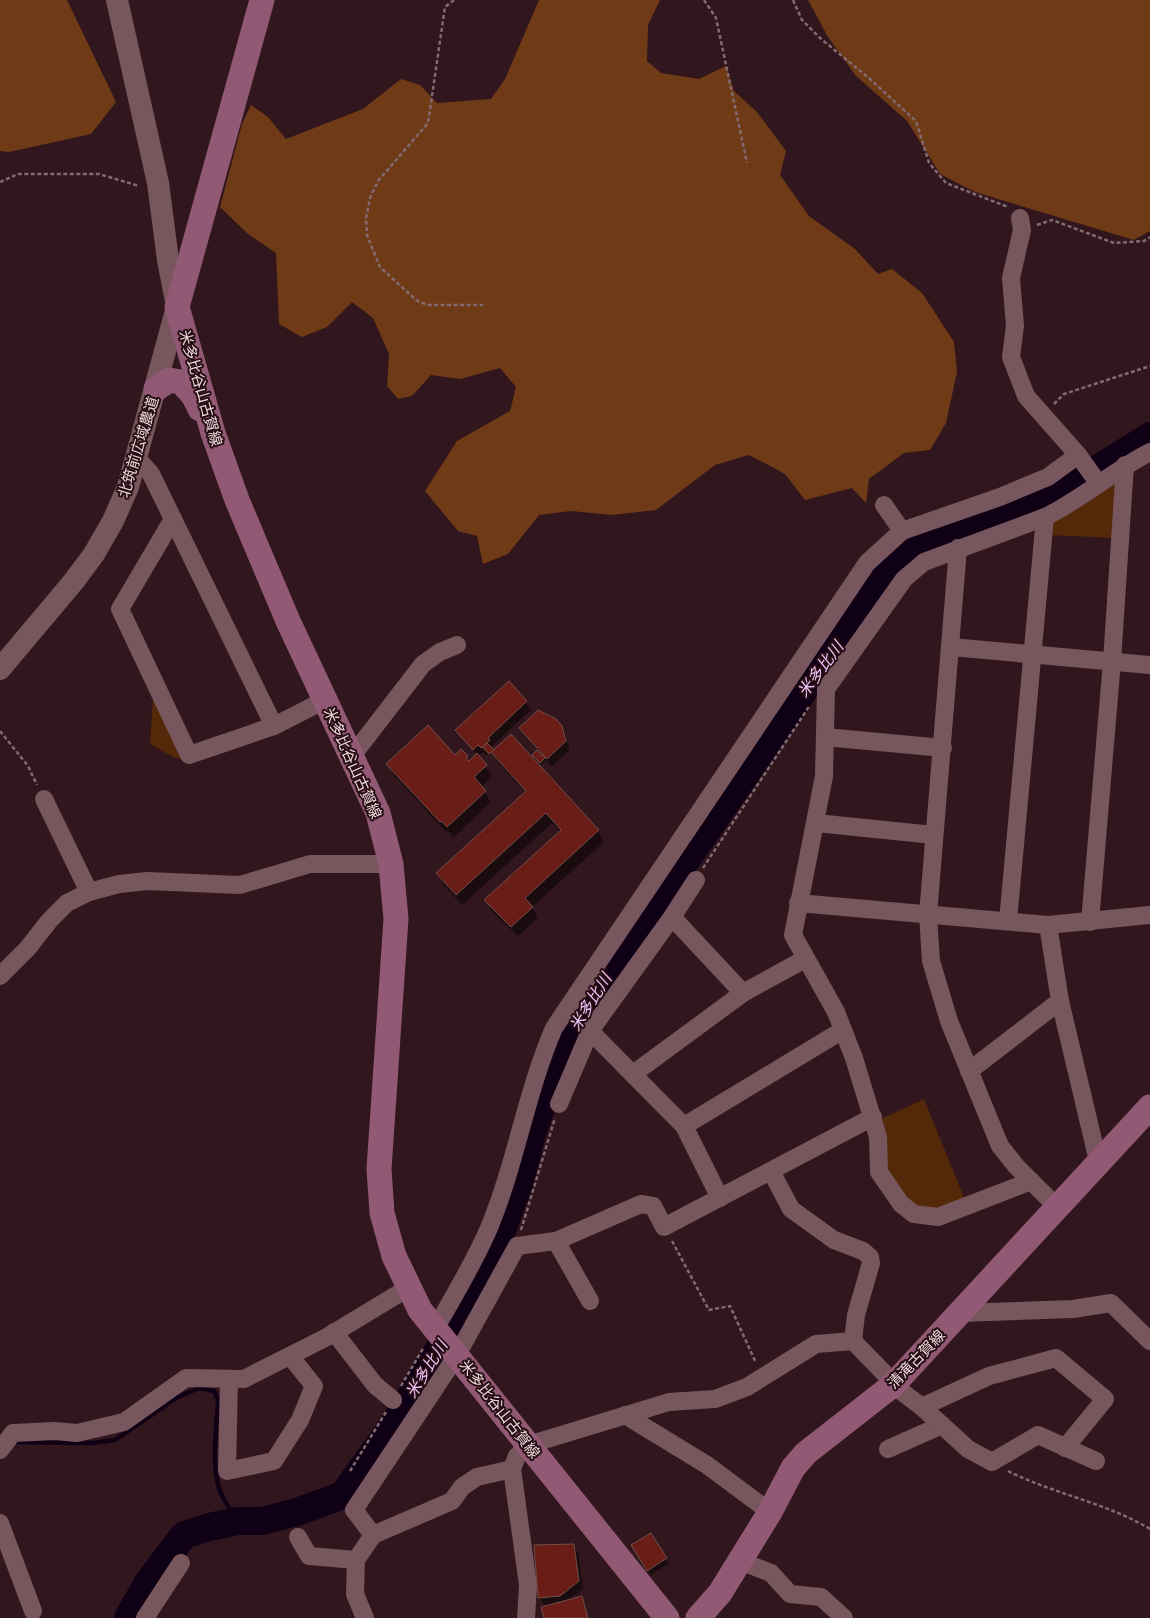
<svg xmlns="http://www.w3.org/2000/svg" width="1150" height="1618" viewBox="0 0 1150 1618" font-family="'PT Sans','Noto Sans JP',sans-serif">
<style>
.green{fill:#54290a}
.forest{fill:#6f3b17}
.shadow{fill:#0007}
.lines{fill:none;stroke-linecap:round;stroke-linejoin:round}
.stream{stroke:#100016;stroke-width:4.5}
.river{stroke:#100016;stroke-width:28}
.building{fill:#6a1d16;stroke:#70504b}
.path{stroke:#826a70;stroke-width:2.5;stroke-dasharray:4 2.5;stroke-linecap:butt}
.minor{stroke:#77565d;stroke-width:18}
.tertiary{stroke:#77565d;stroke-width:22}
.secondary{stroke:#915974;stroke-width:25}
.labels{text-anchor:middle;dominant-baseline:central;stroke-width:4;stroke-linejoin:round;paint-order:stroke}
.street-label{font-size:15px;fill:#efdbde;stroke:#270d14}
.water-label{font-size:16px;font-style:italic;fill:#edc3f7;stroke:#270d14}
</style>
<rect width="100%" height="100%" fill="#31161d"/>
<g class="green">
<path d="M1118,476L1115,538L1047,535L1048,523Z"/>
<path d="M153,698L186,760L175,758L150,744Z"/>
<path d="M924,1099L965,1200L932,1212L915,1208L883,1168L881,1119Z"/>
</g>
<g class="forest">
<path d="M0,0H67L116,102L91,134L9,152L0,151Z"/>
<path d="M539,0H660L648,25L647,61L661,73L699,79L726,66L734,91L757,112L786,151L780,175L809,216L855,249L878,274L892,269L922,293L954,342L957,372L946,423L930,450L904,453L869,479L866,503L852,488L805,500L785,474L749,455L715,465L656,510L612,515L571,511L539,515L508,554L483,564L477,536L458,531L425,491L457,441L510,411L516,387L500,368L460,379L431,375L412,396L398,399L387,386L389,354L373,318L352,302L327,327L302,337L279,324L276,253L248,234L220,207L242,124L251,105L268,117L286,139L363,109L401,79L420,85L437,103L491,99L505,79Z"/>
<path d="M808,0H1150V231L1134,240L975,192L940,174L907,121L856,76L828,37Z"/>
</g>
<g class="shadow">
<path d="M509,683L531,710L492,746V750L598,831L604,842L532,907L538,918L518,936L492,911L486,900L561,832L552,823L462,905L443,884L437,873L526,793L499,763L493,753L486,755L483,752L478,757L492,776L481,787L491,802L454,837L448,831L446,832L394,775L388,764L455,756L461,751L470,762L477,755L456,730Z"/>
<path d="M539,712L551,716L561,727L570,750L552,766L546,760L541,765L534,758L533,756L538,751L520,728Z"/>
<path d="M651,1534L669,1563L651,1575L633,1546Z"/>
<path d="M574,1545L578,1553L583,1589L567,1601L581,1597L589,1618H545L550,1605H544L540,1597Z"/>
</g>
<g class="lines">
<path class="stream" d="M11,1442L92,1443L115,1440L178,1397L199,1388L214,1391L218,1399C217,1427 211,1460 219,1488C223,1501 231,1511 238,1521"/>
<path class="river" d="M128,1618L149,1581L184,1535L209,1527L238,1521H262L297,1512L343,1495L394,1424L458,1317L500,1236L519,1184L532,1134L548,1087L563,1046L588,1002L816,673L851,628L882,577L908,555L944,534L986,524L1061,492L1150,436"/>
</g>
<g class="building">
<path d="M509,681L527,701L488,738L490,740L481,748L478,745L473,750L455,730Z"/>
<path d="M538,710L556,719L562,726L566,741L547,759L519,728Z"/>
<path d="M428,725L455,755L461,749L468,756L466,758L469,761L477,753L487,765L474,777L486,791L447,827L441,821L440,822L386,764Z"/>
<path d="M511,734L599,830L525,898L533,907L511,927L484,900L561,830L546,813L456,895L436,873L526,791L491,752Z"/>
<path d="M487,743L494,750L489,754L482,747Z"/>
<path d="M537,750L545,758L540,763L532,755Z"/>
<path d="M651,1533L667,1558L647,1571L631,1545Z"/>
<path d="M574,1544L579,1581L560,1596L538,1598L534,1545Z"/>
<path d="M582,1596L588,1618H544L541,1607Z"/>
</g>
<g class="lines">
<g class="path">
<path d="M454,0L445,7L428,123L378,181L370,198L366,218L367,235L380,267L416,300L427,305H483"/>
<path d="M704,0L716,18L747,163"/>
<path d="M793,0L802,20L820,38L870,79L916,121L929,163L946,183L1008,207"/>
<path d="M0,182L18,174H99L139,186"/>
<path d="M1037,225L1052,220L1114,243L1144,241L1150,237"/>
<path d="M1054,404L1064,394L1150,366"/>
<path d="M0,731L28,766L37,785"/>
<path d="M703,868L810,705"/>
<path d="M521,1230L555,1118"/>
<path d="M672,1241L709,1310L730,1306L756,1363"/>
<path d="M401,1386L424,1347"/>
<path d="M350,1471L386,1412"/>
<path d="M1008,1471C1054,1494 1107,1503 1150,1529"/>
</g>
<g class="minor">
<path d="M1020,218L1022,230L1011,278L1015,326L1011,357L1026,396L1078,455L1099,484"/>
<path d="M137,458L151,474L274,726"/>
<path d="M884,505L902,531"/>
<path d="M173,519L120,609L189,755L274,726L325,700"/>
<path d="M958,548L928,915L931,961L949,1021L1000,1146L1016,1166L1056,1206"/>
<path d="M951,647L1150,665"/>
<path d="M825,737L943,748"/>
<path d="M352,756L423,664L440,652L457,645"/>
<path d="M44,799L89,892"/>
<path d="M816,823L934,835"/>
<path d="M798,903L1048,925L1150,915"/>
<path d="M672,917L743,993"/>
<path d="M1008,921L1045,517"/>
<path d="M1090,922L1112,661L1125,465"/>
<path d="M1048,925L1060,1001L1098,1161"/>
<path d="M0,976L28,948L49,921L67,903L89,892L119,884L147,881L240,885L310,864H391"/>
<path d="M590,1031L684,1126L720,1198"/>
<path d="M969,1071L1060,1001"/>
<path d="M633,1074L743,993L805,959"/>
<path d="M559,1104L590,1031L672,917L696,880"/>
<path d="M684,1126L843,1030"/>
<path d="M771,1171L791,1209L834,1240L863,1251L870,1257L871,1263L856,1315L853,1341"/>
<path d="M1031,1181L938,1217L914,1214L901,1204L879,1172L878,1137L854,1058L836,1012L793,935L824,776L826,689L904,579L924,562L1045,517C1082,499 1113,471 1150,452"/>
<path d="M556,1241L590,1301"/>
<path d="M960,1313L1073,1309L1111,1303L1150,1341"/>
<path d="M435,1329C454,1296 474,1263 489,1228C516,1163 526,1093 554,1028L867,563L902,531L1000,497L1048,477L1078,455"/>
<path d="M334,1332L375,1385L393,1400"/>
<path d="M229,1379L227,1471L274,1461L300,1420L314,1386L290,1356"/>
<path d="M922,1407L989,1376L1056,1358L1105,1399L1065,1448"/>
<path d="M625,1415L707,1465L770,1512"/>
<path d="M888,1449L942,1425"/>
<path d="M0,1450L13,1433L55,1431L77,1433L124,1422L186,1378L244,1379L327,1337L408,1288"/>
<path d="M0,1523L33,1611"/>
<path d="M373,1535L452,1501L462,1487L477,1477L512,1469"/>
<path d="M298,1537L309,1556L356,1560"/>
<path d="M740,1561L771,1573L790,1594L821,1597L844,1618"/>
<path d="M145,1618L181,1563"/>
<path d="M365,1618L355,1594L356,1560L373,1535L354,1510L457,1355L517,1246L556,1241L641,1204L653,1206L664,1227L873,1117"/>
<path d="M526,1618L528,1585L512,1469L517,1456L528,1445L669,1402L715,1399L747,1387L816,1344L853,1341L887,1376L893,1385L922,1407L968,1449L992,1462L1038,1435L1096,1461"/>
</g>
<path class="tertiary" d="M0,669L74,581L94,554L113,521L128,487L177,307L168,260L158,183L117,0"/>
<g class="secondary">
<path d="M262,0L177,307L213,433L237,500L288,621L378,813L391,864L396,919L379,1169L382,1213L394,1256L420,1310L667,1618"/>
<path d="M156,389L169,380L181,382L193,395L200,409"/>
<path d="M698,1618L720,1593L770,1512L793,1468L806,1453L893,1385L1150,1107"/>
</g>
</g>
<g class="labels">
<g class="street-label">
<text transform="translate(201 388) rotate(74)">米多比谷山古賀線</text>
<text transform="translate(138 447) rotate(-73)">北筑前広域農道</text>
<text transform="translate(353 763) rotate(66)">米多比谷山古賀線</text>
<text transform="translate(916 1359) rotate(-46)">清滝古賀線</text>
<text transform="translate(500 1409) rotate(52)">米多比谷山古賀線</text>
</g>
<g class="water-label">
<text transform="translate(820 669) rotate(-53)">米多比川</text>
<text transform="translate(590 1002) rotate(-58)">米多比川</text>
<text transform="translate(426 1369) rotate(-58)">米多比川</text>
</g>
</g>
</svg>
